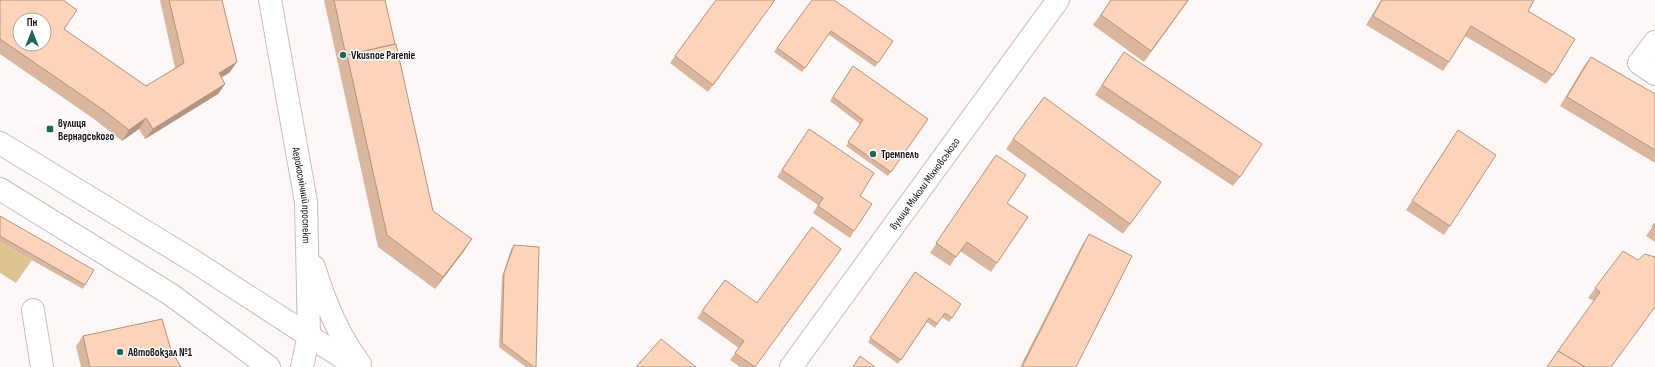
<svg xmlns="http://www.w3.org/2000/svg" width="1655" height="367" viewBox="0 0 1655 367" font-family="'Sofia Sans Condensed',sans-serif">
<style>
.green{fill:#ddc592}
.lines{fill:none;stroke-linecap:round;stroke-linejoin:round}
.minor-casing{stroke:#c9bcbb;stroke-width:24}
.major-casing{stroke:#c9bcbb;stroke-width:24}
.minor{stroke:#fff;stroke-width:22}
.major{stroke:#fff;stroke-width:22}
.wall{fill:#dab69f}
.shaded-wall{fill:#b19482}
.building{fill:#fdd4b9;stroke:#b19482;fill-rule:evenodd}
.poi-dot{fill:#206659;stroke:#fff;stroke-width:1.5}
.labels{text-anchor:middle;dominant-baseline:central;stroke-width:3;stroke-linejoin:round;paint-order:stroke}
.poi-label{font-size:11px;font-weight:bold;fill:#181413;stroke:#fff;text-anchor:start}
.street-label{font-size:11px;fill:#181413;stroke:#fff}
</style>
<rect width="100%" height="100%" fill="#fdf8f7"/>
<path class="green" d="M0,242L32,260L16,283L0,273Z"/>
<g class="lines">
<g class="minor-casing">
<g id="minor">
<path d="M1655,42L1639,63L1655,74"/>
<path d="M33,310L42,367"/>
<path id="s1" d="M791,367L1058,0"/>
</g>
</g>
<g class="major-casing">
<g id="major">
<path id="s2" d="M270,0L306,202L309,335L302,367"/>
<path d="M0,143L192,260L357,367"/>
<path d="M0,189L170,294L269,367"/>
<path d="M314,267C325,302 338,335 360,364"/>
</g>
</g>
<use href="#minor" class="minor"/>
<use href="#major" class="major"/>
</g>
<g class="wall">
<path d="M0,0L64,29L146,86L175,68L160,0H222L237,62L229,73L222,77L225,84L218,94L145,139L139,129L122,141L94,119L0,54Z"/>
<path d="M324,0H385L433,211L464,251L435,289L378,247Z"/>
<path d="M716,0H775L708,92L670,63Z"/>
<path d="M812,0L893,41L875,67L828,34L802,72L774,52Z"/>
<path d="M1111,0H1189L1144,62L1093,25Z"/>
<path d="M1381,0H1534L1528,11L1553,75L1546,84L1465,36L1449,62L1443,71L1366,25Z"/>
<path d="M1124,52L1240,177L1233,186L1095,95Z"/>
<path d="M1591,57L1655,94V163L1560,106L1584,66Z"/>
<path d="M850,70L928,119L888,176L846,146L860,124L830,101Z"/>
<path d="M809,129L860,196L854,231L850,238L813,213L818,205L777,177Z"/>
<path d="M1458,130L1450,226L1444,235L1406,210Z"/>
<path d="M1013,139L1154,191L1123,234L1006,149Z"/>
<path d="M996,155L1007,203L1028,217L991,272L960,251L950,266L930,253Z"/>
<path d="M0,216L85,285L83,289L0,242Z"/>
<path d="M1655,223V242L1646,236Z"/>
<path d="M1089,234L1076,367H1020L1082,245Z"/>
<path d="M514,245L536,367H526L499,347L502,277L511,249Z"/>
<path d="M1623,251L1611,367L1594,301L1588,298Z"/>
<path d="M915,272L961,304L949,322L942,317L935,328L927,322L898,364L868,342Z"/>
<path d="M725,280L755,367H740L730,360L739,348L697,318Z"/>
<path d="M83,336L171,350L181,367H81L76,346Z"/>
</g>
<g class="shaded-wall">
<path d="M237,62L229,73L211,83L219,73Z"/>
<path d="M225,84L218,94L145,139L153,129Z"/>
<path d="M146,118L139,129L122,141L129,130Z"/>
<path d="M472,239L464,251L435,289L443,277Z"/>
</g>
<g class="building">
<path d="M0,0H63L77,10L64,29L146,86L184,63L169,0H222L237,62L219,73L225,84L153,129L146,118L129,130L102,109L0,39ZM20,20H44V44H20Z"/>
<path d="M334,0H385L395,44L347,55L346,56Z"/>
<path d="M716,0H775L713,85L675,56Z"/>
<path d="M812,0H834L893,41L878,63L831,31L805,68L777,48Z"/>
<path d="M1111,0H1188L1151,51L1101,15Z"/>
<path d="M1382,0H1534L1528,11L1575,39L1553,75L1471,26L1449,62L1373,16Z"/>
<path d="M396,44L433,211L472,239L443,277L387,235L347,55Z"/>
<path d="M1124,52L1262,144L1240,177L1102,85Z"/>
<path d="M1591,57L1655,94V150L1567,97Z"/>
<path d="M853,66L928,119L891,172L848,142L863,120L833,97Z"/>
<path d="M1044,97L1161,182L1130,224L1013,139Z"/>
<path d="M809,129L874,173L860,196L872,204L854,231L818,206L823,198L782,170Z"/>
<path d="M1458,130L1496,155L1450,226L1412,201Z"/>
<path d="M996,155L1026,175L1007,203L1028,217L997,263L967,242L956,257L936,243Z"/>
<path d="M0,216L94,270L85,285L0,236Z"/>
<path d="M1655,223V228L1652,226Z"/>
<path d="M812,227L841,249L755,367L735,353L744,341L702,311L725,280L757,303Z"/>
<path d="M1089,234L1132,256L1076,367H1022Z"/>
<path d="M514,245L539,247L536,367H534L502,343L504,273Z"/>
<path d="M1623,251L1638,260L1645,254L1655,257V307L1611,367H1585L1558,351L1600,292L1595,288Z"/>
<path d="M915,272L961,304L952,318L945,313L937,324L929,318L901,360L870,338Z"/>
<path d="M162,319L171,350L181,367H90L83,336Z"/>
<path d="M661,339L696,367H636Z"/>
<path d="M1558,351L1585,367H1547Z"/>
<path d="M860,356L875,367H853Z"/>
</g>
<g class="poi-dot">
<circle cx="343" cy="55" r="4"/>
<rect x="46" y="125" width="8" height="8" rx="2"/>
<circle cx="873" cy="154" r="4"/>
<circle cx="120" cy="352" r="4"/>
</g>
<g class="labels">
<g class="poi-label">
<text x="351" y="55">Vkusnoe Parenie</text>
<text x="58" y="123">вулиця<tspan x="58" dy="13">Вернадського</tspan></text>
<text x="881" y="154">Тремпель</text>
<text x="128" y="352">Автовокзал №1</text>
</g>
<g class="street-label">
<text stroke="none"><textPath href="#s1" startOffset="227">вулиця Миколи Міхновського</textPath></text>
<text stroke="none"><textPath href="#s2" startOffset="198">Аерокосмічний проспект</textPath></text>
</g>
</g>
<g transform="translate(32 32)"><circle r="19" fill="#ffffff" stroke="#a3a1a1"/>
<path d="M0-3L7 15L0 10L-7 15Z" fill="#206659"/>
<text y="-6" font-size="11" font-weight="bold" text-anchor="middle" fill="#181413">Пн</text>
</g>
</svg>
